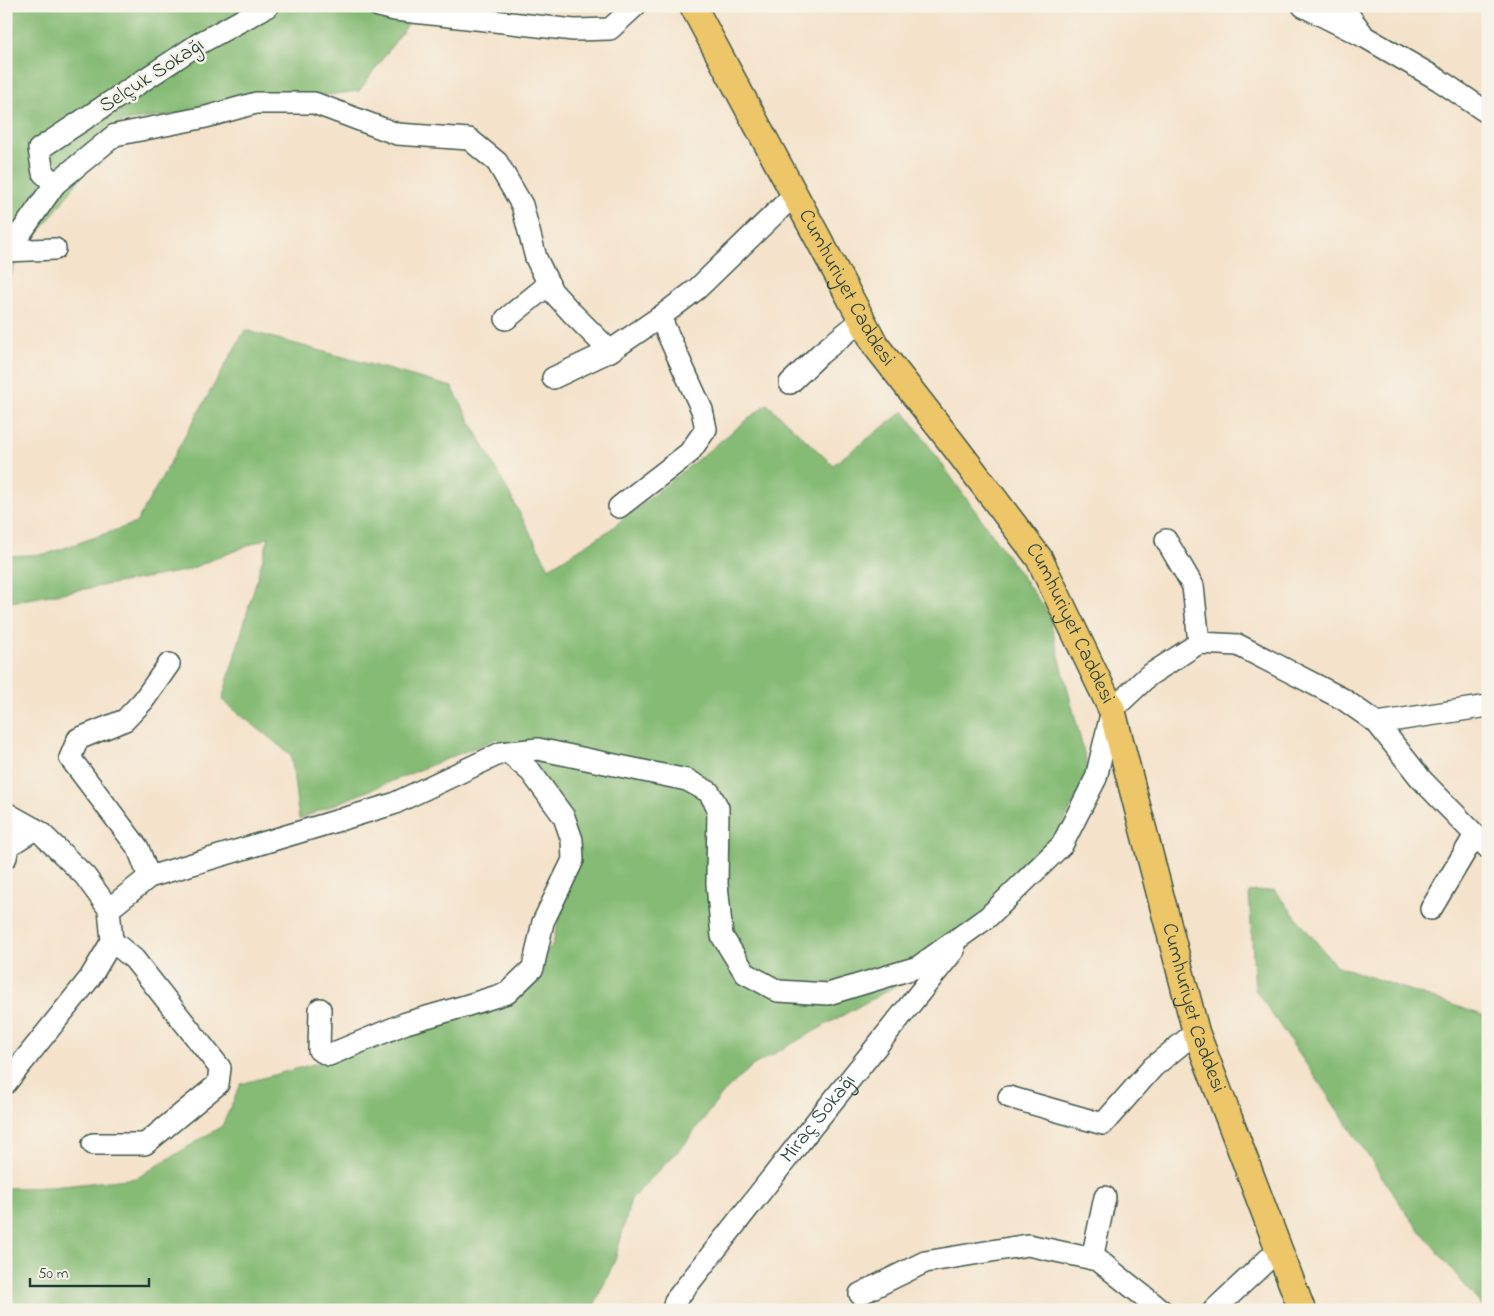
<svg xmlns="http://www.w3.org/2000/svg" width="1494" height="1316" viewBox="0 0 1494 1316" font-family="'Indie Flower',sans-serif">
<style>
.forest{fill:#86bb76;stroke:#527c55}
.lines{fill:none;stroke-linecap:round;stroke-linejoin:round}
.minor-casing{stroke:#3f564a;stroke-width:24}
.major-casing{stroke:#3f564a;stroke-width:29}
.minor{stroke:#fff;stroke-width:21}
.major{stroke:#ecc669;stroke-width:26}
.labels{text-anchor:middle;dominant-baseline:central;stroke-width:5;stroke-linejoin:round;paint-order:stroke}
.street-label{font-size:21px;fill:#1f3d34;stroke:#f7f3e8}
</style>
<rect width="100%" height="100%" fill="#f7f3e8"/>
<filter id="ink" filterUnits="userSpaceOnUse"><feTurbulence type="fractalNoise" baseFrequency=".02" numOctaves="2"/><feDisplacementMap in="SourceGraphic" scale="10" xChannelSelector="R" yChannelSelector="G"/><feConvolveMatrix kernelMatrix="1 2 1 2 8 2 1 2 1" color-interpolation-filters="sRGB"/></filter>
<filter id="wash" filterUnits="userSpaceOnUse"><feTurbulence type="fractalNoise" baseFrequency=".0096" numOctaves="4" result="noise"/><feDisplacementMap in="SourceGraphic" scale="20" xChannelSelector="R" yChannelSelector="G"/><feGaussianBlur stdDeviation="1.12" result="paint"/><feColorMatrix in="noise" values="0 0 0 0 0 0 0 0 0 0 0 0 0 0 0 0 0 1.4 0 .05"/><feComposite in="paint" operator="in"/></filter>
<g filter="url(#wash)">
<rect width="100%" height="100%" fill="#f4e2ca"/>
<g class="forest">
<path d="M6,6H400L411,20L359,91L124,121L15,264L6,291Z"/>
<path d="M245,330L452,387L549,568L607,532L767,404L833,465L904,411L1048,613L1089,772L1045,861L906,980L752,1066L723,1093L684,1145L631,1199L615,1260L592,1310H6V1188L52,1187L137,1178L222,1126L241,1084L328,1060L500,989L552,946L578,848L498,738L299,819L291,755L222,700L269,537L185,571L6,603V556L47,554L136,523Z"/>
<path d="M1274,890L1335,965L1488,1017V1310H1485L1407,1214L1332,1102L1255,989L1249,892Z"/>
</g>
</g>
<g filter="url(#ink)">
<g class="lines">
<g class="minor-casing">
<g id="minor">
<path d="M268,6L200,43L39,149L43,173L55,184L115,135L206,117L256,103H314L397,134L469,139L497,162L522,205L536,258L552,291L572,313L610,351"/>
<path d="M379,6L395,10L574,30L610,29L635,6"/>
<path d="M1303,6L1365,37L1439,80L1488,113"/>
<path d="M1342,6L1362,33"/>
<path d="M6,245L22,231L55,184"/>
<path d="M6,251L55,249"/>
<path d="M506,319L549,284"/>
<path d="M553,378L610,351L660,317L697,289L794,195"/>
<path d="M790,383L820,354L862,320"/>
<path d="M619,507L689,453L706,429L702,410L660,317"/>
<path d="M1166,540L1193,586L1199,643"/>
<path d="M1377,723L1488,706"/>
<path d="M6,813L40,832L85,876L109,909L112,941L90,978L6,1083"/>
<path d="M6,857L8,846L35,829"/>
<path d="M149,877L138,848L70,758L78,739L125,720L143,701L169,664"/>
<path d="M109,909L149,877L393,804L501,753L538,749L687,780L709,792L718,808L717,884L722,936L745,973L778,991L828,994L918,967L988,917L1062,845L1096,778L1112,710L1148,676L1199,643L1238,645L1343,699L1377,723L1421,779L1488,848"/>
<path d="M1431,909L1475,835"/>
<path d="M320,1009L319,1050L329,1055L406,1023L465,1006L507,993L533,968L543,922L573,860L572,840L564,817L531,772L508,752"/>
<path d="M1009,1097L1103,1124L1153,1067L1196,1032"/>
<path d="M93,1144H145L218,1084L220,1068L134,959L112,941"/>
<path d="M1092,1259L1105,1197"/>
<path d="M860,1294L925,1262L1028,1245L1098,1260L1161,1310"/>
<path id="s1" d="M673,1310L675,1301L807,1133L954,950"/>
<path d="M1214,1310L1278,1250"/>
</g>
</g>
<g class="major-casing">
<g id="major">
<path id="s2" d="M693,6L876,346L955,447L1039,558L1112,710L1196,1032L1302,1310"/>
</g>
</g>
<use href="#minor" class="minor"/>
<use href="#major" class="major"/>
</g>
</g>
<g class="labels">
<g class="street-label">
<text transform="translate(152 76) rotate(-33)">Selçuk Sokağı</text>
<text stroke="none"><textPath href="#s2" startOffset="321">Cumhuriyet Caddesi</textPath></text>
<text stroke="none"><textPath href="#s2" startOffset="726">Cumhuriyet Caddesi</textPath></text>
<text stroke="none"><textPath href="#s2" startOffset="1131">Cumhuriyet Caddesi</textPath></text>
<text stroke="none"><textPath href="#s1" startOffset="241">Miraç Sokağı</textPath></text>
</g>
</g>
<rect width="1494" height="1316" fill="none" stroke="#f7f3e8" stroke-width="25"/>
<path d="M30 1278v8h119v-8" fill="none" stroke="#1f3d34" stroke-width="2.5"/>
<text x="38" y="1278" font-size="15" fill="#1f3d34" stroke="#f7f3e8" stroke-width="4" paint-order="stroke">50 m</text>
</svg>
